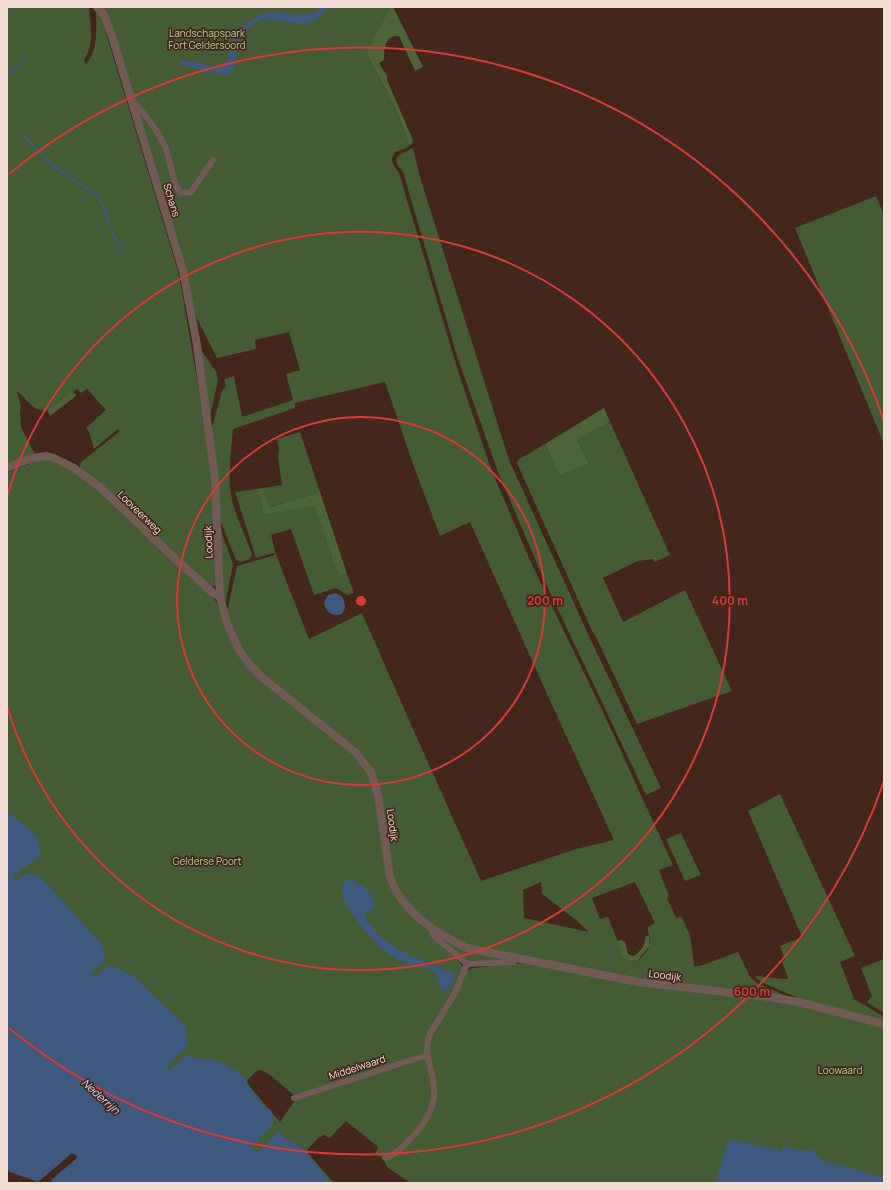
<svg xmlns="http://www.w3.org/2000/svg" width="891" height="1190" viewBox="0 0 891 1190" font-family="Manrope,sans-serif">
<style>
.green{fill:#455b35;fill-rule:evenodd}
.forest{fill:#4c643a}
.water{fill:#3f587e}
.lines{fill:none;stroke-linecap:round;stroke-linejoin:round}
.stream{stroke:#3f587e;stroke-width:2}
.minor{stroke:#725b56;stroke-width:6}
.tertiary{stroke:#725b56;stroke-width:8}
.ring{fill:none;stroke:#d93a39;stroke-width:2}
.labels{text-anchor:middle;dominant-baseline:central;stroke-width:3.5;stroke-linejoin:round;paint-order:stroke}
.park-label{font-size:10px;fill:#add491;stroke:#43261c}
.street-label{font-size:10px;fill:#f1ddd6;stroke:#43261c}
.water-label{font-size:11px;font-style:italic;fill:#cbdcf5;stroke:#43261c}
.centre{fill:#d93a39;stroke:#43261c;stroke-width:2}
.ring-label{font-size:12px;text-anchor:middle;font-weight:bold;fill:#d93a39;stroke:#43261c;stroke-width:3.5;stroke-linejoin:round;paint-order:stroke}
</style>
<rect width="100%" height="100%" fill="#43261c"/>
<g class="green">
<path d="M7,7H89C90,26 95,43 84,60L86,64C99,49 96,29 96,10L99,12L106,33L178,271L182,292L206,431L213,488L216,584L214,586L210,587L79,469L81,462L120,431L118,429L94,449L89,432L86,428L106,410L87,389L81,393L77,389L47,410C34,413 26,398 17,391L21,406L20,413L21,427L35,454L7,465Z"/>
<path d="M101,7H390L366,53C382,83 400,114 409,146L404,149L395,152C389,162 393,164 399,173L458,371L491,469L532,565L603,712L673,865L659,870L669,896L667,898L676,918L682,917L690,935L694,966H700L738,952L750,977L757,983L789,997L646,980L468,946L442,933L412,907L392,879L370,766L361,754L255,667L242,649L227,612L237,566L275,555L274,553L256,558L235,492L257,489L264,515L314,507L339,577L347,574L354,593L347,595L336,588L314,595L291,529L271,535L276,555L309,639L362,613L413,729L481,881L576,849L614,840L547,694L470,522L440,536L414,467L385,382L295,403V408L233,429C231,449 228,475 231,495C235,515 245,535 252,554L250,559L241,562L236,560L219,517L211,431L222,391L226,386L224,379L234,376L242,417L293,400L286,374L300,370L289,332L255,340L256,349L217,358L194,313ZM541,882L542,894L576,920L589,932L524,918L523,890ZM635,882L655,923L648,927C647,933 651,939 650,944C649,951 642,955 639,961L636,962L624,957L608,917L600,919L592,898Z"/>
<path d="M413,148L420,177L509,460L589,636L661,788L646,795L544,580L498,472L457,356L403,172L398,166L396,159L399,155Z"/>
<path d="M876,196L884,215V444L795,228Z"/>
<path d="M198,345L216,372L218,379L209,422Z"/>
<path d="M610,422L670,555L654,562L653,559L638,561L603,578L623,622L685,590L732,691L637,724L596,637L592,631L517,463L518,460L545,444L559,476L589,464L577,440Z"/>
<path d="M300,432L320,492L269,507L263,488L282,485L278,458L279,450L277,439Z"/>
<path d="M46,459L59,463L98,488L212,596L217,603L238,652L358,758L371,777L390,884L467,971L473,968L524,963L784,1002L884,1026V1183H411L388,1168L382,1157L375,1155L378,1147L346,1121L330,1138L324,1135L318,1138L306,1151L334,1183H289L252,1150L168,1069L13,880L7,870V473L29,464V462ZM261,1070L270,1075L295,1096V1100L280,1122L246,1082L256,1071Z"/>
<path d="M219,525L233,564L225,605L223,604Z"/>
<path d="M780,794L855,956L840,962L854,999L884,1017V1021L803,1000L761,982L755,976L785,979L788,978L782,962L785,960L780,946L802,937L748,811Z"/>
<path d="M681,833L701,875L685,881L666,839Z"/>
<path d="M435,935C460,950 481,955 509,960L467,961Z"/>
<path d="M884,959V1013L867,1002L872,996L861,968Z"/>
</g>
<g class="forest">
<path d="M390,7H393L423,67L415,71L399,36C385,35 384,49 384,60L379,63L386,75L387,74V80L413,140L412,144L409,146C400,113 382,83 366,53Z"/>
<path d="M72,392L76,394V396L50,416L47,410Z"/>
<path d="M604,408L610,422L577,440L589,464L559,476L545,444Z"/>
<path d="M263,488L270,507L320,492L347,574L339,577L314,507L264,515L257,489Z"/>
<path d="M646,936H649L650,946L641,956L638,962L624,958L617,941L621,940L625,942L628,954L633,956L637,954L643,947Z"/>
</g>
<g class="water">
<path d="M321,7H328C315,30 294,23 272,20C269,19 266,19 263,19C255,21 245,30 240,36L234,66L231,72L227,75L213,73L178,63V62C192,57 207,69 222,66C230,60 231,47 235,38C240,27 253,17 265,13C280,8 310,23 321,7Z"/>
<path d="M335,593C343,595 345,601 345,608L342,614C332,617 325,612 324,602L328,595Z"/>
<path d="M7,812C21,823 45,835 39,857L13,876L14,881L28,873L41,877L102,945L105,953L104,961L90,974L94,978L109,965L134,976L186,1027L188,1045L167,1066L168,1069L171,1070L185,1056L195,1057L202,1060L214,1059L226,1065L244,1076L251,1089L265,1108L271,1110L274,1122L252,1148L253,1151L259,1152L278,1131C285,1140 292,1141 301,1147C313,1157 320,1172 331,1183H52L51,1180L76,1159L77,1156L74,1154H71L38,1182L10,1172L7,1169Z"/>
<path d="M349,879C364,884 374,894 375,910L365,911L364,915C380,948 421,960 453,973L456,976L451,986L446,991L441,989C439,983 438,975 432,970C428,967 423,968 417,966C409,964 399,961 392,956C377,948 341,906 342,889C342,887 343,885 344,883Z"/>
<path d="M735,1140L782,1151L783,1147L785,1146L802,1151L814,1150L822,1161L884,1177V1183H716L723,1156L729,1142Z"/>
</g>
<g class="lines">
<g class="stream">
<path d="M7,74L25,60"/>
<path d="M23,135L49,162L67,176L97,195L100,198L111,227"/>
<path d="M113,233L121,253"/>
</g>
<g class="minor">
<path d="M132,101C143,110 161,136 166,149C170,160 173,187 181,193L191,192L213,160"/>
<path d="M430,927L434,936L467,964L513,962L517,959"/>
<path d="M294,1098L427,1055"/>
<path d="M385,1158C395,1156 402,1147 409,1140C422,1128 436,1108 434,1089C433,1069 422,1053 430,1034L455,993L467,964"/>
</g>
<g class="tertiary">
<path d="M97,7L104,15L112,36L183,271L190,308L196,339L215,478L220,597L226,620L239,650L249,664L263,678L355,752L371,772L378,795L390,877C402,912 436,933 467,948L638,982L769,997L798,1002L884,1024"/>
<path d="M7,468L32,458L47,456L54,458L74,468L101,488L166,550L213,593L220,597"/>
</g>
</g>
<g class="ring">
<circle cx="361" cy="601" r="184"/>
<path d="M7 496A369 369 0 1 1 7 706"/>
<path d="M884 781A553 553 0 0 1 9 1028M9 174A553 553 0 0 1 884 421"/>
</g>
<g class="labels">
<g class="park-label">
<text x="207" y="33">Landschapspark<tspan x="207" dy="12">Fort Geldersoord</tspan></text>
<text x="207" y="861">Gelderse Poort</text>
<text x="840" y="1070">Loowaard</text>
</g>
<g class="street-label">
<text transform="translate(172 200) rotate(73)">Schans</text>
<text transform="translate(140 512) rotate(44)">Looveerweg</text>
<text transform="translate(208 542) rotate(-92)">Loodijk</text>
<text transform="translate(393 825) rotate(82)">Loodijk</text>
<text transform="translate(665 975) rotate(7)">Loodijk</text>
<text transform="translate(357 1067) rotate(-18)">Middelwaard</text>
</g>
<g class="water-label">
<text transform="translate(101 1096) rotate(42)">Nederrijn</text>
</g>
</g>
<circle cx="361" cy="601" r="6" class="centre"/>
<g class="ring-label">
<text x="545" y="605">200 m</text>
<text x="730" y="605">400 m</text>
<text x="752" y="996">600 m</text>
</g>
<rect width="891" height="1190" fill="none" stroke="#f1ddd6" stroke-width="16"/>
</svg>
